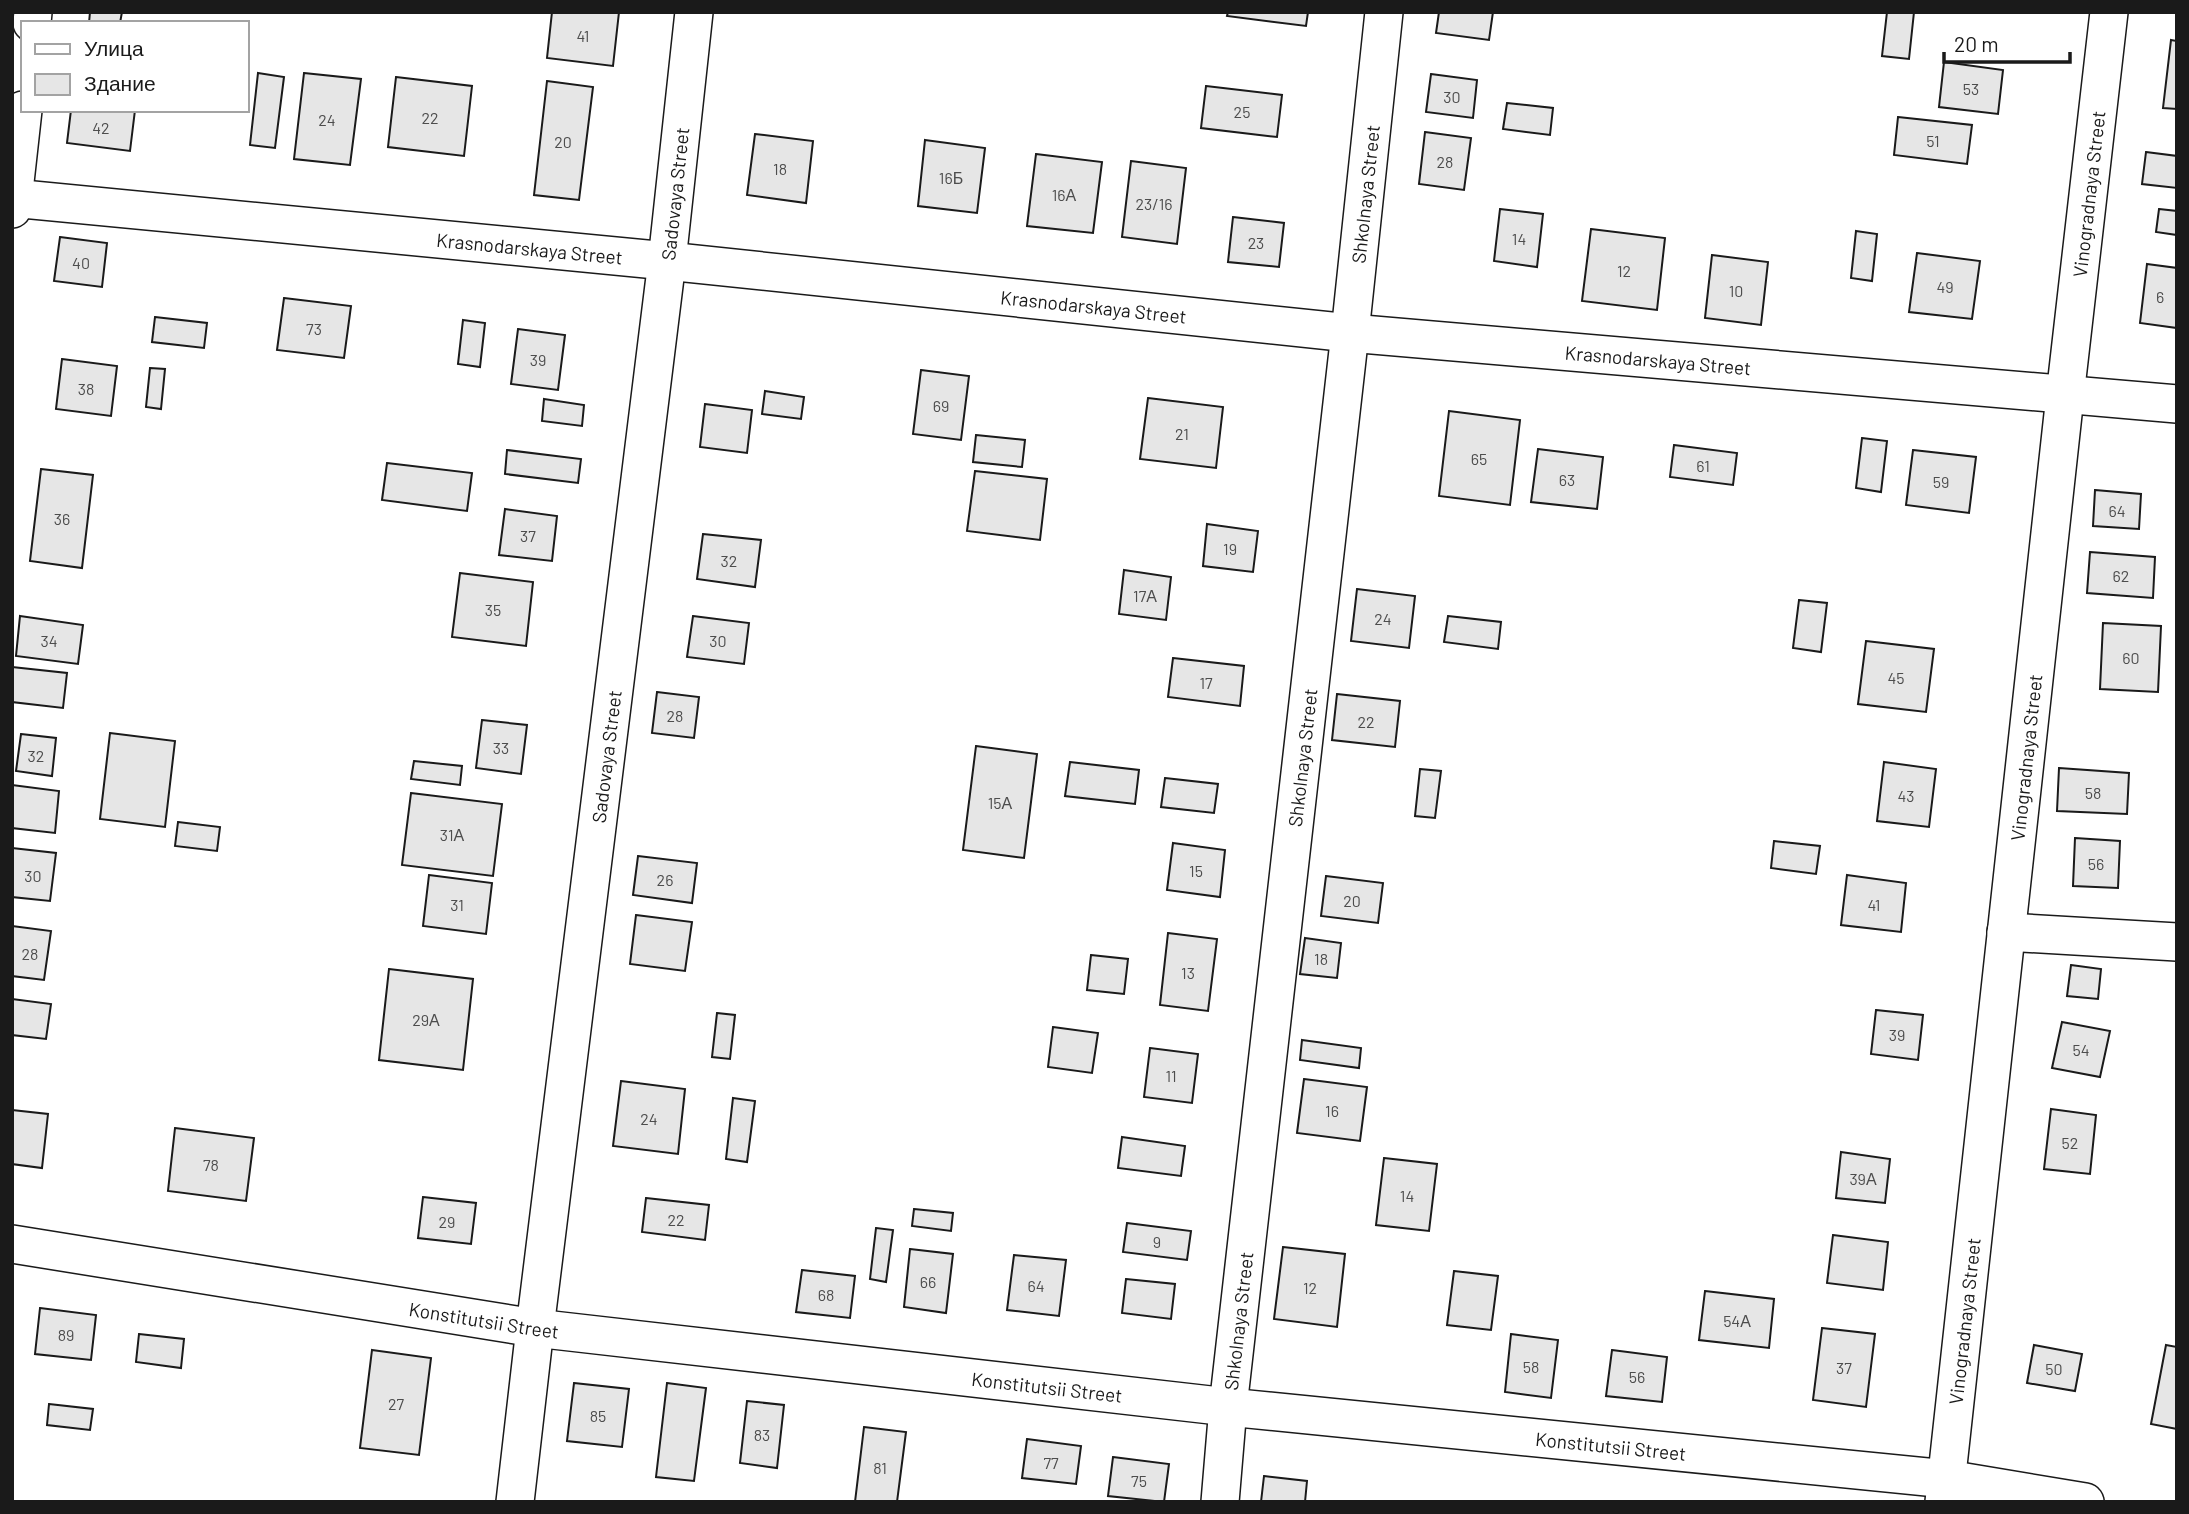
<svg xmlns="http://www.w3.org/2000/svg" width="2189" height="1514" viewBox="0 0 2189 1514" font-family="Barlow,sans-serif">
<style>
.building{fill:#e6e6e6;stroke:#1a1a1a;stroke-width:2}
.lines{fill:none;stroke-linecap:round;stroke-linejoin:round}
.minor-casing{stroke:#1a1a1a;stroke-width:40}
.minor{stroke:#fff;stroke-width:37}
.labels{text-anchor:middle;dominant-baseline:central;stroke-width:5;stroke-linejoin:round;paint-order:stroke}
.number-label{font-size:16px;fill:#4d4d4d}
.street-label{font-size:19px;fill:#1a1a1a;stroke:#fff}
</style>
<rect width="100%" height="100%" fill="#fff"/>
<g class="building">
<path d="M90,12H122L120,23H89Z"/>
<path d="M552,12H619L613,66L547,58Z"/>
<path d="M1228,12H1308L1306,26L1227,16Z"/>
<path d="M1439,12H1493L1489,40L1436,33Z"/>
<path d="M1887,12H1914L1909,59L1882,56Z"/>
<path d="M2171,40L2177,41V109L2163,108Z"/>
<path d="M1944,62L2003,70L1998,114L1939,107Z"/>
<path d="M258,73L284,77L275,148L250,145Z"/>
<path d="M304,73L361,79L350,165L294,159Z"/>
<path d="M1431,74L1477,80L1473,118L1426,112Z"/>
<path d="M396,77L472,86L464,156L388,147Z"/>
<path d="M547,81L593,87L579,200L534,195Z"/>
<path d="M1206,86L1282,95L1277,137L1201,128Z"/>
<path d="M1507,103L1553,108L1550,135L1503,129Z"/>
<path d="M71,110H135L130,151L67,143Z"/>
<path d="M1898,117L1972,125L1967,164L1894,155Z"/>
<path d="M1425,132L1471,138L1464,190L1419,184Z"/>
<path d="M755,134L813,141L806,203L747,195Z"/>
<path d="M925,140L985,148L977,213L918,206Z"/>
<path d="M2146,152L2177,156V188L2142,184Z"/>
<path d="M1036,154L1102,162L1093,233L1027,226Z"/>
<path d="M1131,161L1186,168L1177,244L1122,237Z"/>
<path d="M1500,209L1543,214L1537,267L1494,261Z"/>
<path d="M2159,209L2177,211V235L2156,232Z"/>
<path d="M1233,217L1284,223L1279,267L1228,262Z"/>
<path d="M1591,229L1665,238L1657,310L1582,301Z"/>
<path d="M1856,231L1877,234L1872,281L1851,278Z"/>
<path d="M60,237L107,243L102,287L54,281Z"/>
<path d="M1917,253L1980,261L1972,319L1909,312Z"/>
<path d="M1712,255L1768,262L1761,325L1705,318Z"/>
<path d="M2147,264L2177,268V328L2140,323Z"/>
<path d="M284,298L351,306L344,358L277,350Z"/>
<path d="M155,317L207,323L204,348L152,342Z"/>
<path d="M463,320L485,323L480,367L458,364Z"/>
<path d="M518,329L565,335L558,390L511,384Z"/>
<path d="M62,359L117,366L111,416L56,409Z"/>
<path d="M150,368L165,369L161,409L146,407Z"/>
<path d="M921,370L969,376L961,440L913,434Z"/>
<path d="M765,391L804,397L801,419L762,414Z"/>
<path d="M1148,398L1223,407L1216,468L1140,459Z"/>
<path d="M544,399L584,405L582,426L542,421Z"/>
<path d="M705,404L752,410L747,453L700,447Z"/>
<path d="M1449,411L1520,420L1510,505L1439,496Z"/>
<path d="M976,435L1025,440L1022,467L973,462Z"/>
<path d="M1862,438L1887,441L1881,492L1856,488Z"/>
<path d="M1674,445L1737,453L1733,485L1670,477Z"/>
<path d="M1538,449L1603,457L1597,509L1531,502Z"/>
<path d="M507,450L581,459L578,483L505,474Z"/>
<path d="M1913,450L1976,457L1969,513L1906,505Z"/>
<path d="M387,463L472,473L467,511L382,500Z"/>
<path d="M41,469L93,475L82,568L30,561Z"/>
<path d="M975,471L1047,479L1040,540L967,531Z"/>
<path d="M2095,490L2141,494L2139,529L2093,526Z"/>
<path d="M505,509L557,516L552,561L499,555Z"/>
<path d="M1207,524L1258,531L1253,572L1203,566Z"/>
<path d="M703,534L761,540L755,587L697,579Z"/>
<path d="M2090,552L2155,557L2153,598L2087,593Z"/>
<path d="M1124,570L1171,577L1166,620L1119,614Z"/>
<path d="M460,573L533,582L526,646L452,637Z"/>
<path d="M1357,589L1415,596L1409,648L1351,641Z"/>
<path d="M1799,600L1827,603L1821,652L1793,648Z"/>
<path d="M20,616L83,625L78,664L16,656Z"/>
<path d="M693,616L749,623L744,664L687,657Z"/>
<path d="M1448,616L1501,622L1498,649L1444,642Z"/>
<path d="M2103,623L2161,626L2158,692L2100,689Z"/>
<path d="M1866,641L1934,649L1926,712L1858,704Z"/>
<path d="M1173,658L1244,666L1240,706L1168,697Z"/>
<path d="M12,667L67,673L63,708L12,702Z"/>
<path d="M657,692L699,697L694,738L652,733Z"/>
<path d="M1337,694L1400,701L1395,747L1332,740Z"/>
<path d="M482,720L527,725L521,774L476,768Z"/>
<path d="M110,733L175,741L165,827L100,819Z"/>
<path d="M21,734L56,738L52,776L16,771Z"/>
<path d="M976,746L1037,754L1024,858L963,850Z"/>
<path d="M414,761L462,766L460,785L411,779Z"/>
<path d="M1070,762L1139,770L1135,804L1065,796Z"/>
<path d="M1884,762L1936,769L1929,827L1877,821Z"/>
<path d="M2059,768L2129,773L2127,814L2057,811Z"/>
<path d="M1420,769L1441,771L1435,818L1415,816Z"/>
<path d="M1165,778L1218,784L1214,813L1161,807Z"/>
<path d="M12,785L59,791L55,833L12,828Z"/>
<path d="M411,793L502,804L493,876L402,865Z"/>
<path d="M178,822L220,827L217,851L175,846Z"/>
<path d="M2075,838L2120,841L2118,888L2073,886Z"/>
<path d="M1774,841L1820,846L1816,874L1771,868Z"/>
<path d="M1173,843L1225,850L1220,897L1167,890Z"/>
<path d="M12,848L56,853L50,901L12,897Z"/>
<path d="M638,856L697,863L692,903L633,895Z"/>
<path d="M429,875L492,883L486,934L423,926Z"/>
<path d="M1847,875L1906,883L1901,932L1841,925Z"/>
<path d="M1326,876L1383,883L1378,923L1321,916Z"/>
<path d="M636,915L692,922L685,971L630,964Z"/>
<path d="M12,926L51,931L44,980L12,976Z"/>
<path d="M1168,933L1217,939L1208,1011L1160,1005Z"/>
<path d="M1305,938L1341,943L1337,978L1300,974Z"/>
<path d="M1091,955L1128,959L1124,994L1087,990Z"/>
<path d="M2071,965L2101,969L2098,999L2067,996Z"/>
<path d="M389,969L473,979L463,1070L379,1060Z"/>
<path d="M12,999L51,1004L46,1039L12,1035Z"/>
<path d="M1876,1010L1923,1015L1918,1060L1871,1054Z"/>
<path d="M717,1013L735,1015L730,1059L712,1057Z"/>
<path d="M2062,1022L2110,1031L2100,1077L2052,1068Z"/>
<path d="M1053,1027L1098,1033L1092,1073L1048,1067Z"/>
<path d="M1302,1040L1361,1048L1359,1068L1300,1060Z"/>
<path d="M1150,1048L1198,1054L1192,1103L1144,1097Z"/>
<path d="M1304,1079L1367,1087L1360,1141L1297,1133Z"/>
<path d="M621,1081L685,1089L678,1154L613,1146Z"/>
<path d="M733,1098L755,1101L747,1162L726,1159Z"/>
<path d="M2051,1109L2096,1115L2090,1174L2044,1169Z"/>
<path d="M12,1110L48,1114L42,1168L12,1164Z"/>
<path d="M175,1128L254,1138L246,1201L168,1191Z"/>
<path d="M1122,1137L1185,1146L1181,1176L1118,1168Z"/>
<path d="M1841,1152L1890,1159L1885,1203L1836,1198Z"/>
<path d="M1384,1158L1437,1164L1429,1231L1376,1225Z"/>
<path d="M423,1197L476,1203L471,1244L418,1238Z"/>
<path d="M646,1198L709,1205L705,1240L642,1232Z"/>
<path d="M914,1209L953,1213L951,1231L912,1226Z"/>
<path d="M1127,1223L1191,1231L1187,1260L1123,1252Z"/>
<path d="M876,1228L893,1230L886,1282L870,1279Z"/>
<path d="M1833,1235L1888,1242L1883,1290L1827,1283Z"/>
<path d="M1283,1247L1345,1254L1337,1327L1274,1319Z"/>
<path d="M910,1249L953,1254L946,1313L904,1307Z"/>
<path d="M1014,1255L1066,1260L1059,1316L1007,1310Z"/>
<path d="M802,1270L855,1276L850,1318L796,1312Z"/>
<path d="M1454,1271L1498,1276L1491,1330L1447,1325Z"/>
<path d="M1126,1279L1175,1284L1171,1319L1122,1313Z"/>
<path d="M1705,1291L1774,1299L1769,1348L1699,1340Z"/>
<path d="M40,1308L96,1315L91,1360L35,1354Z"/>
<path d="M1822,1328L1875,1334L1866,1407L1813,1400Z"/>
<path d="M139,1334L184,1339L181,1368L136,1362Z"/>
<path d="M1511,1334L1558,1340L1551,1398L1505,1392Z"/>
<path d="M2034,1345L2082,1354L2075,1391L2027,1383Z"/>
<path d="M2166,1345L2177,1347V1429L2151,1424Z"/>
<path d="M372,1350L431,1358L419,1455L360,1448Z"/>
<path d="M1612,1350L1667,1357L1662,1402L1606,1396Z"/>
<path d="M574,1383L629,1389L622,1447L567,1441Z"/>
<path d="M667,1383L706,1388L694,1481L656,1477Z"/>
<path d="M747,1401L784,1405L777,1468L740,1463Z"/>
<path d="M49,1404L93,1409L90,1430L47,1425Z"/>
<path d="M864,1427L906,1432L897,1502H855Z"/>
<path d="M1027,1439L1081,1446L1076,1484L1022,1478Z"/>
<path d="M1113,1457L1169,1464L1164,1502L1108,1496Z"/>
<path d="M1264,1476L1307,1481L1305,1502H1261Z"/>
</g>
<g class="lines">
<g class="minor-casing">
<g id="minor">
<path d="M32,23L33,12"/>
<path id="s1" d="M12,198L667,261L1350,333L2177,404"/>
<path d="M12,209L23,110"/>
<path d="M2006,932L2177,942"/>
<path id="s2" d="M12,1244L535,1328L1228,1407L1947,1479L2085,1502"/>
<path id="s3" d="M515,1502L535,1328L667,261L694,12"/>
<path id="s4" d="M1220,1502L1228,1407L1350,333L1384,12"/>
<path id="s5" d="M1944,1502L2065,396L2109,12"/>
</g>
</g>
<use href="#minor" class="minor"/>
</g>
<g class="labels">
<g class="number-label">
<text x="583" y="35">41</text>
<text x="1971" y="88">53</text>
<text x="1452" y="96">30</text>
<text x="1242" y="111">25</text>
<text x="430" y="117">22</text>
<text x="327" y="119">24</text>
<text x="101" y="127">42</text>
<text x="1933" y="140">51</text>
<text x="563" y="141">20</text>
<text x="1445" y="161">28</text>
<text x="780" y="168">18</text>
<text x="951" y="177">16Б</text>
<text x="1064" y="194">16А</text>
<text x="1154" y="203">23/16</text>
<text x="1519" y="238">14</text>
<text x="1256" y="242">23</text>
<text x="81" y="262">40</text>
<text x="1624" y="270">12</text>
<text x="1945" y="286">49</text>
<text x="1736" y="290">10</text>
<text x="2160" y="296">6</text>
<text x="314" y="328">73</text>
<text x="538" y="359">39</text>
<text x="86" y="388">38</text>
<text x="941" y="405">69</text>
<text x="1182" y="433">21</text>
<text x="1479" y="458">65</text>
<text x="1703" y="465">61</text>
<text x="1567" y="479">63</text>
<text x="1941" y="481">59</text>
<text x="2117" y="510">64</text>
<text x="62" y="518">36</text>
<text x="528" y="535">37</text>
<text x="1230" y="548">19</text>
<text x="729" y="560">32</text>
<text x="2121" y="575">62</text>
<text x="1145" y="595">17А</text>
<text x="493" y="609">35</text>
<text x="1383" y="618">24</text>
<text x="49" y="640">34</text>
<text x="718" y="640">30</text>
<text x="2131" y="657">60</text>
<text x="1896" y="677">45</text>
<text x="1206" y="682">17</text>
<text x="675" y="715">28</text>
<text x="1366" y="721">22</text>
<text x="501" y="747">33</text>
<text x="36" y="755">32</text>
<text x="2093" y="792">58</text>
<text x="1906" y="795">43</text>
<text x="1000" y="802">15А</text>
<text x="452" y="834">31А</text>
<text x="2096" y="863">56</text>
<text x="1196" y="870">15</text>
<text x="33" y="875">30</text>
<text x="665" y="879">26</text>
<text x="1352" y="900">20</text>
<text x="457" y="904">31</text>
<text x="1874" y="904">41</text>
<text x="30" y="953">28</text>
<text x="1321" y="958">18</text>
<text x="1188" y="972">13</text>
<text x="426" y="1019">29А</text>
<text x="1897" y="1034">39</text>
<text x="2081" y="1049">54</text>
<text x="1171" y="1075">11</text>
<text x="1332" y="1110">16</text>
<text x="649" y="1118">24</text>
<text x="2070" y="1142">52</text>
<text x="211" y="1164">78</text>
<text x="1863" y="1178">39А</text>
<text x="1407" y="1195">14</text>
<text x="676" y="1219">22</text>
<text x="447" y="1221">29</text>
<text x="1157" y="1241">9</text>
<text x="928" y="1281">66</text>
<text x="1036" y="1285">64</text>
<text x="1310" y="1287">12</text>
<text x="826" y="1294">68</text>
<text x="1737" y="1320">54А</text>
<text x="66" y="1334">89</text>
<text x="1531" y="1366">58</text>
<text x="1844" y="1367">37</text>
<text x="2054" y="1368">50</text>
<text x="1637" y="1376">56</text>
<text x="396" y="1403">27</text>
<text x="598" y="1415">85</text>
<text x="762" y="1434">83</text>
<text x="1051" y="1462">77</text>
<text x="880" y="1467">81</text>
<text x="1139" y="1480">75</text>
</g>
<g class="street-label">
<text stroke="none"><textPath href="#s5" startOffset="1316">Vinogradnaya Street</textPath></text>
<text stroke="none"><textPath href="#s3" startOffset="1318">Sadovaya Street</textPath></text>
<text stroke="none"><textPath href="#s4" startOffset="1316">Shkolnaya Street</textPath></text>
<text stroke="none"><textPath href="#s1" startOffset="520">Krasnodarskaya Street</textPath></text>
<text stroke="none"><textPath href="#s1" startOffset="1087">Krasnodarskaya Street</textPath></text>
<text stroke="none"><textPath href="#s1" startOffset="1654">Krasnodarskaya Street</textPath></text>
<text stroke="none"><textPath href="#s3" startOffset="751">Sadovaya Street</textPath></text>
<text stroke="none"><textPath href="#s4" startOffset="749">Shkolnaya Street</textPath></text>
<text stroke="none"><textPath href="#s5" startOffset="749">Vinogradnaya Street</textPath></text>
<text stroke="none"><textPath href="#s2" startOffset="478">Konstitutsii Street</textPath></text>
<text stroke="none"><textPath href="#s4" startOffset="182">Shkolnaya Street</textPath></text>
<text stroke="none"><textPath href="#s5" startOffset="182">Vinogradnaya Street</textPath></text>
<text stroke="none"><textPath href="#s2" startOffset="1045">Konstitutsii Street</textPath></text>
<text stroke="none"><textPath href="#s2" startOffset="1612">Konstitutsii Street</textPath></text>
</g>
</g>
<rect width="2189" height="1514" fill="none" stroke="#1a1a1a" stroke-width="28"/>
<rect x="21" y="21" width="228" height="91" fill="#ffffff" stroke="#a3a3a3" stroke-width="2"/>
<rect x="35" y="44" width="35" height="10" fill="#ffffff" stroke="#a3a3a3" stroke-width="2"/>
<text x="84" y="56" font-size="21" fill="#1a1a1a">Улица</text>
<rect x="35" y="74" width="35" height="21" fill="#e6e6e6" stroke="#a3a3a3" stroke-width="2"/>
<text x="84" y="91" font-size="21" fill="#1a1a1a">Здание</text>
<path d="M1944 52v10h126v-10" fill="none" stroke="#1a1a1a" stroke-width="3.5"/>
<text x="1954" y="52" font-size="21" fill="#1a1a1a" stroke="#ffffff" stroke-width="5" paint-order="stroke">20 m</text>
</svg>
